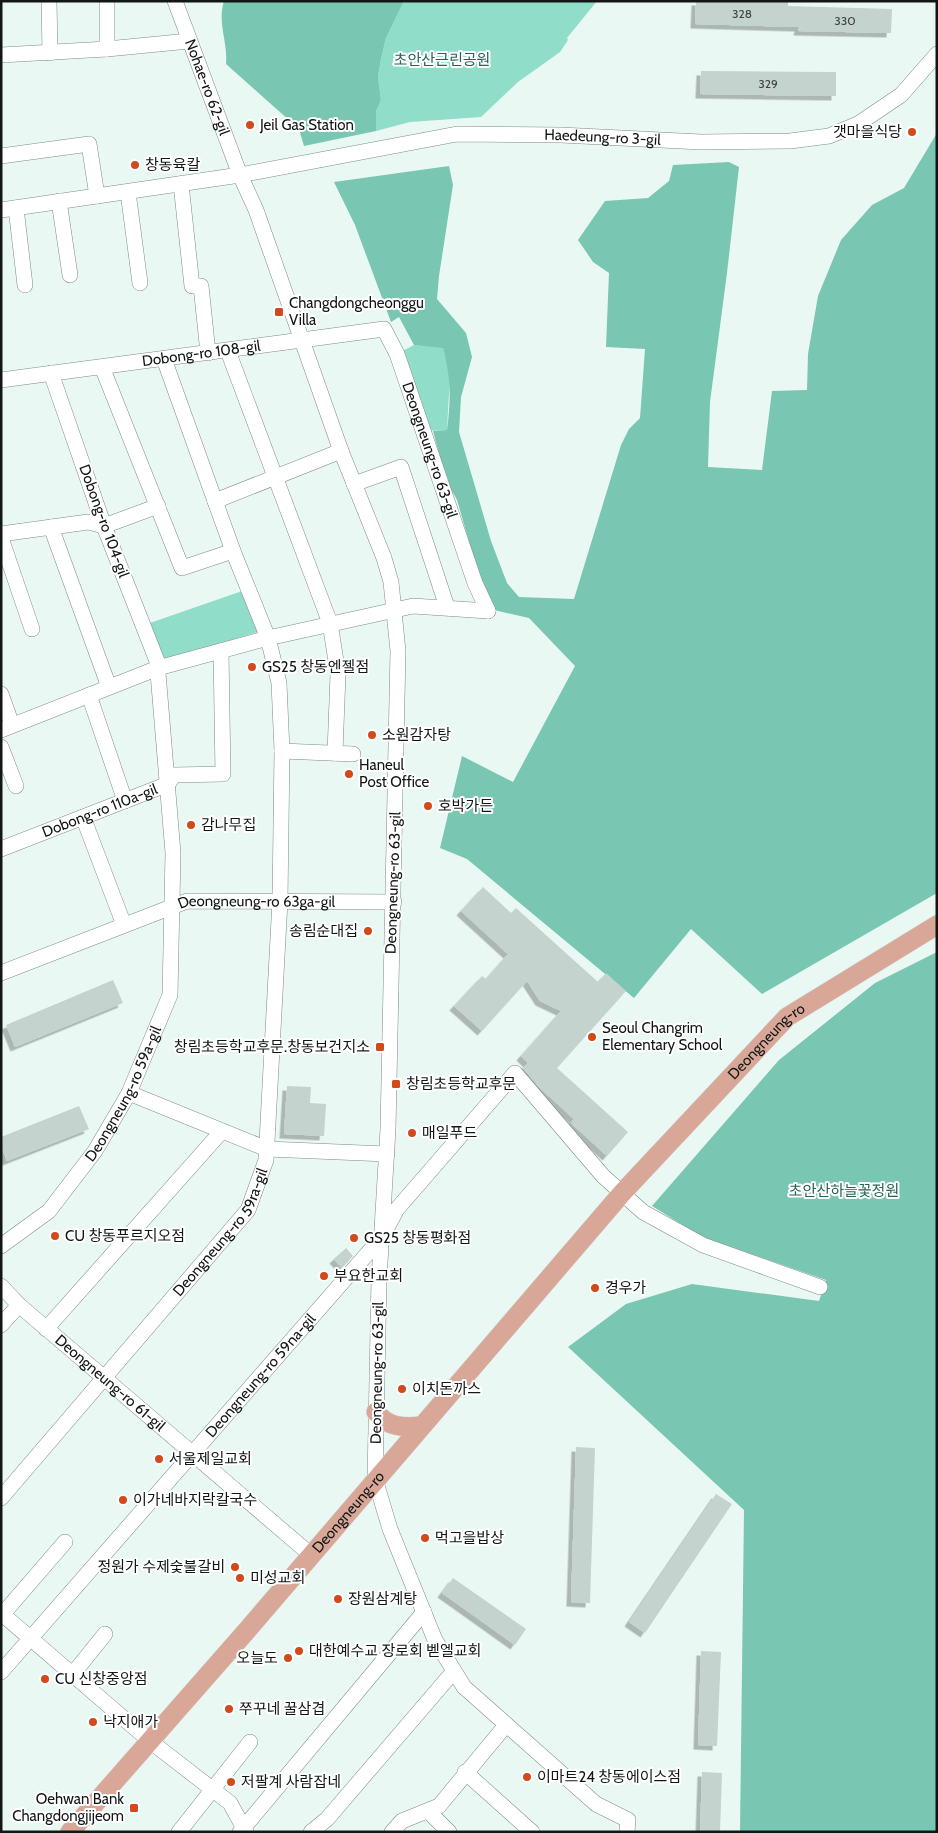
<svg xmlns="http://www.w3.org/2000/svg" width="938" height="1833" viewBox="0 0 938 1833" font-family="Cabin,'Noto Sans KR',sans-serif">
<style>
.green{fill:#90ddc9}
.forest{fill:#79c6b3}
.building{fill:#c5d3cf;filter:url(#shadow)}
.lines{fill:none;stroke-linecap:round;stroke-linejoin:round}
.minor-casing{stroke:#7e8b87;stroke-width:16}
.major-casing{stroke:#d4d5d5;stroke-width:20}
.minor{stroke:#fff;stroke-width:15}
.major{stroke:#d9a798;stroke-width:19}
.poi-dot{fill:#d24a1c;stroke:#fff;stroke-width:2}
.labels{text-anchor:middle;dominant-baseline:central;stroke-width:4;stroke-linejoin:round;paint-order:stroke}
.number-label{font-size:12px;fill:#3f4544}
.park-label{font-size:15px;fill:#266355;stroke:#fff}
.street-label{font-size:15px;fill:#121615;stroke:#fff}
.poi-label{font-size:15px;fill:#121615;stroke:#fff;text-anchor:start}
</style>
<defs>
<filter id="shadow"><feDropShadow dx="-4.5" dy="4.5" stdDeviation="0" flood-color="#0004"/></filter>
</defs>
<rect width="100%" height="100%" fill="#eaf8f4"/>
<g class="green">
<path d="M404,1H597L567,38L568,40L560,52L518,82L481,117L410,122L376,131V111L381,100L378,77L381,59L386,38Z"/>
<path d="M414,345L443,347L450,375L447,430L425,431L397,354Z"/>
<path d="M245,590L261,631L162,661L147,624Z"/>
</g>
<g class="forest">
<path d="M224,1H404L386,38L381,59L378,77L381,100L376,111V131L304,146L299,129L226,64C228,42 217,23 224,1Z"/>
<path d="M937,133V893L762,994L691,929L634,998L467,859L440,848L462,756L513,782L575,666L529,618L494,610L481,583L457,500L446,480L433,431L447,430C451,399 451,378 443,348L414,345L399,317L391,322L355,225L334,182L449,166L453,185L439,276L437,299L466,333L472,357L461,397L459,432L491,541L507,583L519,597L574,599L621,445L629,429L640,418L645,349L606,347L609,273L593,262L578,240L605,201L648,198L669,181L673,165L729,162L739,167L727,273L710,402L708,467L762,470L772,391L807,390L808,354L818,296L841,240L872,205L904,188Z"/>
<path d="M937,952V1832H740L744,1510L568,1347L626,1304L692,1284L819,1301L826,1280L702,1237L652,1206L779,1060L875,983Z"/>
</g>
<g class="building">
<path d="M696,1L788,2V6L892,9L891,33L798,31L799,27L695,24Z"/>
<path d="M701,71L836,72V96L700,94Z"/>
<path d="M483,887L511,913L516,908L598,982L606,973L626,991L557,1068L628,1132L607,1156L571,1123L574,1119L540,1088L523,1068L528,1063L521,1056L561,1011L540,1001L527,981L482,1031L454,1006L482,976L486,979L508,954L461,911Z"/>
<path d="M113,980L123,1003L15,1047L6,1025Z"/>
<path d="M287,1086L311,1087L310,1103L326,1104L324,1136L284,1134Z"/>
<path d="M79,1106L89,1129L7,1161L1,1146V1137Z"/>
<path d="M346,1248L353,1256L342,1268L334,1259Z"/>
<path d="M576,1447L595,1448L590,1603L571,1602Z"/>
<path d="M716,1494L732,1504L645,1633L629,1622Z"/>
<path d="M453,1578L526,1629L515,1645L442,1593Z"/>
<path d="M701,1651L721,1652L717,1746L698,1745Z"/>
<path d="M702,1772L722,1773L720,1832H700Z"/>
</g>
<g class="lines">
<g class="minor-casing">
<g id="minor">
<path d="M49,1L50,53"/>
<path d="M107,1V49"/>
<path id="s1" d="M175,1L240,175L256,210L341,451L384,558L391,582L398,651L388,1129L379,1279L375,1479L390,1529L435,1640L464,1687L596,1804L628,1820L627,1832"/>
<path d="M1,55L107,49L189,41"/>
<path d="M1,156L89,144L97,196"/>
<path d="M181,184L192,286H201L208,353"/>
<path d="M128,192L140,283"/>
<path d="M59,201L70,275"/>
<path d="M16,208L25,285"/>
<path id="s2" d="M1,210L240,175L457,134L561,135L701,142L790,141L829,136L858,124L901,95L937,54"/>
<path d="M228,351L330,623L338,674L335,753"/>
<path d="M102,367L182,568L233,551"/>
<path id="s3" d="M1,380L384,329L397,354L475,583L488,611"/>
<path d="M354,484L401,467L447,607"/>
<path d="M215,501L341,451"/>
<path d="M51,527L109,687"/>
<path d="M1,534L88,522L104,526L158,506"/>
<path d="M1,538L32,629"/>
<path d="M1,694L12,725"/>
<path d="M89,695L125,801"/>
<path d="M1,730L158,668L268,638L413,606L488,611"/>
<path d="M1,747L16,786"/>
<path d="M282,751L353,754"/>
<path d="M83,817L124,925"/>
<path id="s4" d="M1,849L168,784L174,775L223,774L221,651"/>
<path id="s5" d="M1,973L187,901L394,902"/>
<path d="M129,1093L267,1149L387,1154"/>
<path id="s6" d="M1,1246L49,1211L95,1151L129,1093L170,995L173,853L157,661L104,526L51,373"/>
<path id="s7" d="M1,1286L19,1305L311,1555"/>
<path d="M1,1325L19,1305"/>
<path d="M46,1329L222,1131"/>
<path id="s8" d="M1,1498L248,1210L266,1160L280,901L282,751L279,683L268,638L233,551L164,359"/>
<path d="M1,1613L150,1741L230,1803L246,1832"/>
<path d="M1,1616L65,1542"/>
<path id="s9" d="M1,1672L382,1237L397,1209L515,1073L603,1176L643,1212L703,1245L820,1287"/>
<path d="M72,1675L105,1634"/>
<path d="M465,1772L532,1832"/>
<path d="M428,1811L449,1832"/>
<path d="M179,1832L250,1742"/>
<path d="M240,1832L424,1612"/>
<path d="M311,1832L327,1819L454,1671"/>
<path d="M392,1832L402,1821L439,1806L506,1725"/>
</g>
</g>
<g class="major-casing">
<g id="major">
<path d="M376,1412C387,1427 403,1428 421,1426"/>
<path id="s10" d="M70,1832L249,1628L623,1192L787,1017L937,925"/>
</g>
</g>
<use href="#minor" class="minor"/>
<use href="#major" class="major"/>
</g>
<g class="poi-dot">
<circle cx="250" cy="125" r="5"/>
<circle cx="912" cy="132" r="5"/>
<circle cx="135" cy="165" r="5"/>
<rect x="274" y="307" width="10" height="10" rx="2.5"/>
<circle cx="252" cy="667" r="5"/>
<circle cx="372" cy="735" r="5"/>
<circle cx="349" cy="774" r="5"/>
<circle cx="428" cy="806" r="5"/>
<circle cx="191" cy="825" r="5"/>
<circle cx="368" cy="931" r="5"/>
<circle cx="592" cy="1037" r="5"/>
<rect x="375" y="1042" width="10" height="10" rx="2.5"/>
<rect x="391" y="1079" width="10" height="10" rx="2.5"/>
<circle cx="412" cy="1133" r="5"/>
<circle cx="55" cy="1236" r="5"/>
<circle cx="354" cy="1238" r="5"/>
<circle cx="324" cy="1276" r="5"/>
<circle cx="595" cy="1288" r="5"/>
<circle cx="402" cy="1389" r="5"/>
<circle cx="159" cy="1459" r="5"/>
<circle cx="123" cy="1500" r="5"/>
<circle cx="425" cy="1538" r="5"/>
<circle cx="235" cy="1567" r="5"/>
<circle cx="240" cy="1578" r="5"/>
<circle cx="338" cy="1599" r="5"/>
<circle cx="299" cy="1651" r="5"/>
<circle cx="288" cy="1658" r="5"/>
<circle cx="45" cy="1679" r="5"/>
<circle cx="229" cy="1709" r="5"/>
<circle cx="93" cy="1722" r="5"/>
<circle cx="527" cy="1777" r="5"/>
<circle cx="231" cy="1782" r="5"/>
<rect x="129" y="1803" width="10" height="10" rx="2.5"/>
</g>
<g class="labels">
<g class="number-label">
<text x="742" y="13">328</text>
<text x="845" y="20">330</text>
<text x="768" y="83">329</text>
</g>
<g class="park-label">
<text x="442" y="60">초안산근린공원</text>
<text x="844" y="1191">초안산하늘꽃정원</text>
</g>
<g class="street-label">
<text stroke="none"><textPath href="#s1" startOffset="92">Nohae-ro 62-gil</textPath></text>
<text stroke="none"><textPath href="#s2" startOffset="608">Haedeung-ro 3-gil</textPath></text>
<text stroke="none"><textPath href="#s3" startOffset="202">Dobong-ro 108-gil</textPath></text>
<text stroke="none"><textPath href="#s3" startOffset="516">Deongneung-ro 63-gil</textPath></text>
<text transform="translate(104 521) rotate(70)">Dobong-ro 104-gil</text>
<text stroke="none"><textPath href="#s4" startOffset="106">Dobong-ro 110a-gil</textPath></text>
<text transform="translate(393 883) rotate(-88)">Deongneung-ro 63-gil</text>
<text stroke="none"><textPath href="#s5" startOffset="269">Deongneung-ro 63ga-gil</textPath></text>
<text stroke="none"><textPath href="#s10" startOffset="1054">Deongneung-ro</textPath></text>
<text stroke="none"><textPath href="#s6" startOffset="199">Deongneung-ro 59a-gil</textPath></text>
<text stroke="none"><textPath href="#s8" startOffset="346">Deongneung-ro 59ra-gil</textPath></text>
<text transform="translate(377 1373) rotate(-89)">Deongneung-ro 63-gil</text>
<text stroke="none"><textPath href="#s9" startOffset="394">Deongneung-ro 59na-gil</textPath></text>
<text stroke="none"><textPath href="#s7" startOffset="146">Deongneung-ro 61-gil</textPath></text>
<text stroke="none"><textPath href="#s10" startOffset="424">Deongneung-ro</textPath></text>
</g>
<g class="poi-label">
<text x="260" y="125">Jeil Gas Station</text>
<text x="902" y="132" text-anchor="end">갯마을식당</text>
<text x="145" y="165">창동육칼</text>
<text x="289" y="303">Changdongcheonggu<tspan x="289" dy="17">Villa</tspan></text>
<text x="262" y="667">GS25 창동엔젤점</text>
<text x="382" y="735">소원감자탕</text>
<text x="359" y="765">Haneul<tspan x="359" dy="17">Post Office</tspan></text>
<text x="438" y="806">호박가든</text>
<text x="201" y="825">감나무집</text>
<text x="358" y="931" text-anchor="end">송림순대집</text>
<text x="602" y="1028">Seoul Changrim<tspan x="602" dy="17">Elementary School</tspan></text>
<text x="370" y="1047" text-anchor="end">창림초등학교후문.창동보건지소</text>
<text x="406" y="1084">창림초등학교후문</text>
<text x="422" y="1133">매일푸드</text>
<text x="65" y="1236">CU 창동푸르지오점</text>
<text x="364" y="1238">GS25 창동평화점</text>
<text x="334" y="1276">부요한교회</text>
<text x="605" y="1288">경우가</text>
<text x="412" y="1389">이치돈까스</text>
<text x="169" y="1459">서울제일교회</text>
<text x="133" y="1500">이가네바지락칼국수</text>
<text x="435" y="1538">먹고을밥상</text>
<text x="225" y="1567" text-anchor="end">정원가 수제숯불갈비</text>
<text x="250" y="1578">미성교회</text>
<text x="348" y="1599">장원삼계탕</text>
<text x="309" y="1651">대한예수교 장로회 벧엘교회</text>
<text x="278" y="1658" text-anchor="end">오늘도</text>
<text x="55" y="1679">CU 신창중앙점</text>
<text x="239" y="1709">쭈꾸네 꿀삼겹</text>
<text x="103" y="1722">낙지애가</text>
<text x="537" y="1777">이마트24 창동에이스점</text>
<text x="241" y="1782">저팔계 사람잡네</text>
<text x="124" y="1799" text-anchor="end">Oehwan Bank<tspan x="124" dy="17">Changdongjijeom</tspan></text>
</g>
</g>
<rect width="938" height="1833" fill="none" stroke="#121615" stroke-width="5"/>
</svg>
